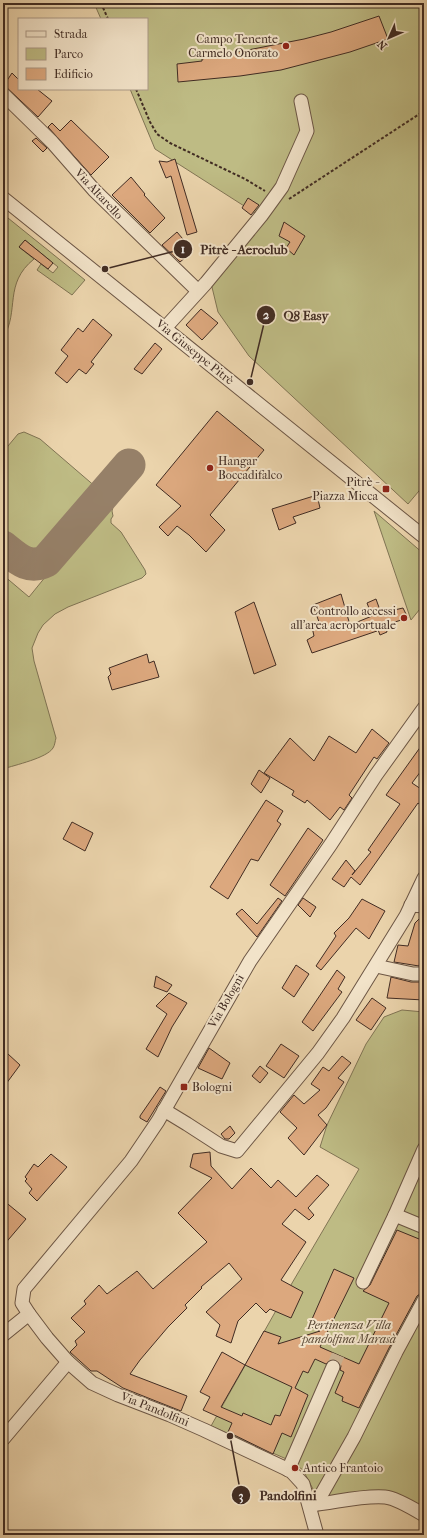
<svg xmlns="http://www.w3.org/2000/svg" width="427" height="1538" viewBox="0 0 427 1538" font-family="'IM FELL French Canon',serif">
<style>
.green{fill:#bebb84;stroke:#807454}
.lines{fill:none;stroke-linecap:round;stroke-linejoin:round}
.taxiway{stroke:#968068;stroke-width:33}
.building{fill:#dca87e;stroke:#412c23;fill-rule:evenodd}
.minor-tunnel{stroke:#c9b291;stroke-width:13;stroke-dasharray:13 6;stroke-linecap:butt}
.minor-casing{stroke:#6c5645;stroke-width:15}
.path{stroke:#412c23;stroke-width:2;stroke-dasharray:3 2;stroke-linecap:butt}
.minor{stroke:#f2e3c9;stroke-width:13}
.poi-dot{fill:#8f2418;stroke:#f2e3c9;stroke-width:1.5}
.labels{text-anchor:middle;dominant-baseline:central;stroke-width:4;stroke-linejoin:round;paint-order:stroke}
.poi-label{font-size:12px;fill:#412c23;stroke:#f2e3c9;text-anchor:end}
.street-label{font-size:12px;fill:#412c23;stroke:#f2e3c9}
.park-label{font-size:12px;font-style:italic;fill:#5a4936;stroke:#f2e3c9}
.leader{fill:none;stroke:#412c23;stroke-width:1.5}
.callout-dot{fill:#412c23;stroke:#f2e3c9;stroke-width:1.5}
.mark-label{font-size:12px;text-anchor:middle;font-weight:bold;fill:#fff}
.callout-label{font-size:13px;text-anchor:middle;font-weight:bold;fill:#412c23;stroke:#f2e3c9;stroke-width:4;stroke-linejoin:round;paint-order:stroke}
</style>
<rect width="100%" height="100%" fill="#ebd4ac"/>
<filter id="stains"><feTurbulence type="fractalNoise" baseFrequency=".005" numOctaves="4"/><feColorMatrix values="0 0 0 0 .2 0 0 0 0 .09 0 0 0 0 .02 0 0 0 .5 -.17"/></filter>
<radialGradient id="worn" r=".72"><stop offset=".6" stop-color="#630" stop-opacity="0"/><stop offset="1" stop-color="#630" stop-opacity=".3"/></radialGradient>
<g class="green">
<path d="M94,3H424V485L408,504L249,356L218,312L211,283L266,220L155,149L130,89H147V19H101Z"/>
<path d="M3,214L85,280L72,295L37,270L41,264L53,273L58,267L25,240L19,247L34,259C3,284 20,311 3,338Z"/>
<path d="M24,432L40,439L97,488C100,494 99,496 96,501L51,553L44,557L36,560L27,558L3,542V452L18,434Z"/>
<path d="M108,503L113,507L112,511L113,516L111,519V523L121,532L145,570L146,574L142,578L68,607L55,614L43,625L38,633L32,648L34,661L56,738C55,741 55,745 53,748C47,758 15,765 3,769V575L29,597L102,507Z"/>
<path d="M374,511L424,554V604L411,620Z"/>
<path d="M402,1010L424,1012V1508L416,1503L326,1498L314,1491L303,1470L291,1461L211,1426L278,1307L359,1169L320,1147L327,1125L366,1044L384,1017Z"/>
</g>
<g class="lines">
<path class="taxiway" d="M3,547C17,558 28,570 46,561L129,465"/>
</g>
<g class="building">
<path d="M379,16L388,39L350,52L281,70L240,76L178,82L177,64L202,61V59L304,39L331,32Z"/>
<path d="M12,73L19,80V89H37L52,101L38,117L4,85Z"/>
<path d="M71,120L109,157L91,175L48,127L52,123L60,131Z"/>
<path d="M36,138L47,148L43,152L32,141Z"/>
<path d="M175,159L197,232L187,235L171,176L166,178L159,161L167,162Z"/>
<path d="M131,177L145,194L144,195L165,218L150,233L112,195Z"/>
<path d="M248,198L259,205L251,215L242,208Z"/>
<path d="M284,222L305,236L294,255L286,248L290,242L279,236Z"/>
<path d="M177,232L193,251L180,262L162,245Z"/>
<path d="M25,240L53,263L48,269L19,247Z"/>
<path d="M201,309L218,323L202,340L186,325Z"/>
<path d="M93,319L112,335L91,362L94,364L86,374L79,369L67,383L55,373L68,356L61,350L78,328L83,332Z"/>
<path d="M155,343L162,349L142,374L134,369Z"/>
<path d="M217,411L264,450L210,515L225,530L206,552L189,535L177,526L168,536L159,527L181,506L156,485Z"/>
<path d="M317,495L320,508L293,517L296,523L279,530L272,509Z"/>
<path d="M341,594L350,625L372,616L367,603L376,599L381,613L403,608L408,618L385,625L387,632L380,635L377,627V631L312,653L307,640L314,636L312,627L319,622L313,605Z"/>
<path d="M254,602L276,665L254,674L235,612Z"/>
<path d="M147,654L149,663L154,661L159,677L112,690L108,677L111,674L109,668Z"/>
<path d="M372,729L389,743L377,759L374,757L349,795L352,798L344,810L340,807L330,820L307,800L305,803L292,795L294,791L264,773L290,738L314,761L329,736L356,753Z"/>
<path d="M424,742V767L412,783L424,791V808L418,803L360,885L351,877L344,887L332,879L346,860L355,871L352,875L371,852L368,850L400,804L386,795Z"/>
<path d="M259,770L270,778L261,793L251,784Z"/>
<path d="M266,800L283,811L277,821L281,824L258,861L251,859L228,899L210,887Z"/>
<path d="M72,822L93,833L85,851L63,839Z"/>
<path d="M308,828L323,840L285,896L270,885Z"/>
<path d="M278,898L282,901L257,937L236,914L242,909L257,924Z"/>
<path d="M303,898L316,907L310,917L298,905Z"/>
<path d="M362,899L385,911L369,939L356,928L321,970L316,966L336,936L334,933L349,918Z"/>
<path d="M424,914V946L419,966L394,962L398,945L408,946L415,923Z"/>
<path d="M296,965L309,974L294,997L282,988Z"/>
<path d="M337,970L345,977L338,989L342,992L313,1031L302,1022Z"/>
<path d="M156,976L172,985L167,992L154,987Z"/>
<path d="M391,977L411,982H424V1000L387,998Z"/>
<path d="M169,993L187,1003L172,1027L158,1057L146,1049L167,1014L156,1006Z"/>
<path d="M372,998L386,1008L371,1030L356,1020Z"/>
<path d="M281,1044L299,1056L284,1078L266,1066Z"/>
<path d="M209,1048L230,1063L222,1079L198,1068Z"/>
<path d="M8,1054L20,1065L3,1088V1061Z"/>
<path d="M342,1056L351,1063L338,1078L344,1082L326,1108L318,1115L327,1125L304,1155L288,1138L297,1128L280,1112L294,1095L304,1104L320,1090L311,1084L323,1067L329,1071Z"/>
<path d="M260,1066L268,1073L260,1083L252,1076Z"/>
<path d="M160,1087L166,1091L147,1122L140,1118V1116Z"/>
<path d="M230,1126L235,1133L229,1139H225L221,1134Z"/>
<path d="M210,1152L211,1166L232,1189L251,1168L271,1188L278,1180L296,1197L317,1175L329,1185L308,1208L314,1215L309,1220L295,1209L282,1224L306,1242L281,1280L303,1292L291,1318L270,1309L266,1313L256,1303L238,1321L231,1343L216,1336L220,1325L206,1312L242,1279L229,1263L201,1287L202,1288L185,1305L187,1308L168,1327L140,1360L130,1374L187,1396L181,1411L123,1388L97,1371H91L70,1352L77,1345L75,1341L85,1332L71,1318L86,1304L84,1301L99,1285L107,1294L137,1271L153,1289L207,1242L178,1213L212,1178L190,1167L193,1154Z"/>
<path d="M51,1154L67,1167L37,1201L29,1193L32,1189L25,1181L27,1179L25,1177L34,1164L38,1167Z"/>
<path d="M3,1200L26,1219L3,1246Z"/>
<path d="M397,1230L424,1241V1289L423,1292L417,1296L389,1348L359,1408L342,1401L343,1397L335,1393L344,1372L340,1370L341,1366L339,1362L332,1359L326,1364L315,1359L308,1373L303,1371L295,1388L308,1395L291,1437L282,1433L273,1454L228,1432L232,1423L203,1410L210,1397L200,1392L222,1352L245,1365L264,1331L281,1337L278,1344L320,1331L309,1326L334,1269L354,1278L320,1347L359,1364L389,1303L363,1291L370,1285ZM245,1365L292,1387L280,1416L275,1415L271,1425L243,1413L242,1416L221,1407Z"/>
</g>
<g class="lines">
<path class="minor-tunnel" d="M333,1367L338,1355"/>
<g class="minor-casing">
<g id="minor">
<path d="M3,94L52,142L94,190L198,291"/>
<path d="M3,198L424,537"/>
<path d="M165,328L206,283L261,216L282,187L307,131L301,101"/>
<path d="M411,905L424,906"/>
<path d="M376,966L413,974H424"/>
<path d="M164,1110L187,1124L221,1146L237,1151L318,1053L343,1018L406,916L424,878"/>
<path d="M395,1215L424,1227"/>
<path d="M363,1282L395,1215L424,1149"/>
<path d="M3,1335L29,1314"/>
<path d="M3,1439L68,1362"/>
<path d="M288,1470L333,1367"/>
<path d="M316,1504L354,1437L396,1352L424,1300"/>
<path d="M310,1505C334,1503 361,1495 385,1497C396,1498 414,1509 424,1515"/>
<path d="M317,1535L303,1484L291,1471L204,1430L170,1415L118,1395L92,1383L68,1362L47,1338L29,1314L22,1303L24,1289L131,1161L158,1121L250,961L331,844L376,775L424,708"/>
</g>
</g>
<g class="path">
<path d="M101,3L108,19"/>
<path d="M136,89L150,122L157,134L170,143L245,179L265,191"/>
<path d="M289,199L424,111"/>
</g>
<use href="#minor" class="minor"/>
</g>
<g class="poi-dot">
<circle cx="286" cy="46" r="4"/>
<circle cx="210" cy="468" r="4"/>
<rect x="382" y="485" width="8" height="8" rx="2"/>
<circle cx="404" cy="618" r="4"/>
<rect x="180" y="1083" width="8" height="8" rx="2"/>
<circle cx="295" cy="1468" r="4"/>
</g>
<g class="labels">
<g class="poi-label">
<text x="278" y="39">Campo Tenente<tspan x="278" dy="14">Carmelo Onorato</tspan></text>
<text x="218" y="461" text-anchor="start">Hangar<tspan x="218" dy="14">Boccadifalco</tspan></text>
<text x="378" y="482">Pitrè -<tspan x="378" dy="14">Piazza Micca</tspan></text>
<text x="396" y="611">Controllo accessi<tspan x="396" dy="14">all'area aeroportuale</tspan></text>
<text x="192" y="1087" text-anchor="start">Bologni</text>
<text x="303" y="1468" text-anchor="start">Antico Frantoio</text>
</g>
<g class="street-label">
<text transform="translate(99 194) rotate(47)">Via Altarello</text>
<text transform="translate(195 352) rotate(39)">Via Giuseppe Pitrè</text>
<text transform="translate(226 1001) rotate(-60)">Via Bologni</text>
<text transform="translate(155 1409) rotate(22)">Via Pandolfini</text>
</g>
<g class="park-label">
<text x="349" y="1325">Pertinenza Villa<tspan x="349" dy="14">pandolfina Marasà</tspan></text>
</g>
</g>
<path class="leader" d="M105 269L183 249M250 382L266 315M230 1436L241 1495"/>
<g class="callout-dot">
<circle cx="105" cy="269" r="4"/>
<circle cx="250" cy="382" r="4"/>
<circle cx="230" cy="1436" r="4"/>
<circle cx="183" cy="249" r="10"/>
<circle cx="266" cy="315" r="10"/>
<circle cx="241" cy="1495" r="10"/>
</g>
<g class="mark-label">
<text x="183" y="253">1</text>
<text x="266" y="319">2</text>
<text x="241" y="1500">3</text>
</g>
<g class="callout-label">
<text x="244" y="254">Pitrè - Aeroclub</text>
<text x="306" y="320">Q8 Easy</text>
<text x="288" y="1500">Pandolfini</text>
</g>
<rect width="427" height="1538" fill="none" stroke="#ebd4ac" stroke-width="16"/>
<rect x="4" y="4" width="419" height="1530" fill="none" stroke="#412c23" stroke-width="2"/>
<rect x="8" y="8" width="411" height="1522" fill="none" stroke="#412c23"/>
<rect x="18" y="18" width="130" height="72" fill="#f2e3c9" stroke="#ab9a87"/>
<rect x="26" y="31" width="20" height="6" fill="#f2e3c9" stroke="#ab9a87"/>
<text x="54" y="38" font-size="12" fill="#412c23">Strada</text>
<rect x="26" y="48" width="20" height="12" fill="#bebb84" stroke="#ab9a87"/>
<text x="54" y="58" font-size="12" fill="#412c23">Parco</text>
<rect x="26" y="68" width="20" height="12" fill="#dca87e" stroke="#ab9a87"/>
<text x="54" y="78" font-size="12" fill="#412c23">Edificio</text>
<g transform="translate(389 38) rotate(225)" stroke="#f2e3c9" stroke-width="3" paint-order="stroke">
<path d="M0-3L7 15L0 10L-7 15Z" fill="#412c23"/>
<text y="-6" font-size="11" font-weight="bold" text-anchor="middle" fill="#412c23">N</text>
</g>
<rect width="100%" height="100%" filter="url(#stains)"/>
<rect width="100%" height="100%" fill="url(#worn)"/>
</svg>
